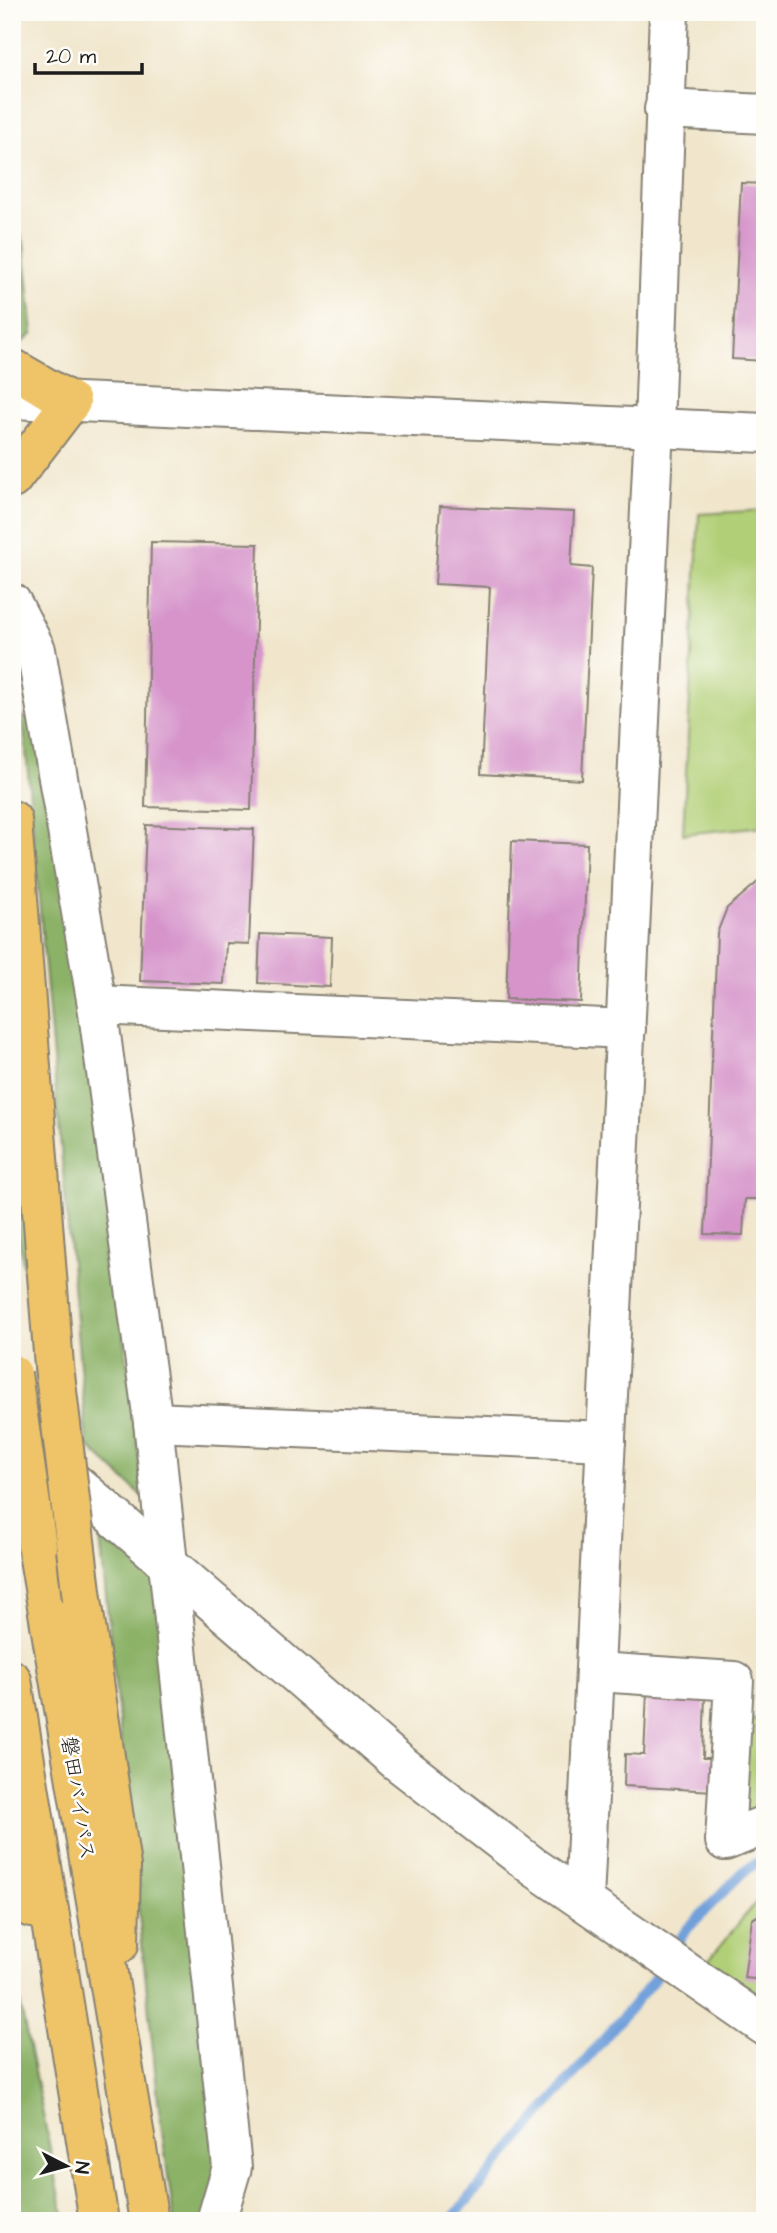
<svg xmlns="http://www.w3.org/2000/svg" width="777" height="2233" viewBox="0 0 777 2233" font-family="'Architects Daughter','Klee One',sans-serif">
<style>
.green{fill:#b1cf76;stroke:#667649;stroke-width:2}
.forest{fill:#8cb267;stroke:#546742;stroke-width:2}
.lines{fill:none;stroke-linecap:round;stroke-linejoin:round}
.stream{stroke:#71a0da;stroke-width:10}
.building{fill:#d694cb}
.minor-casing{stroke:#868174;stroke-width:42}
.highway-casing{stroke:#868174;stroke-width:42}
.minor{stroke:#fff;stroke-width:38}
.highway{stroke:#efc469;stroke-width:38}
.highway-bridge-casing{stroke:#868174;stroke-width:42;stroke-linecap:butt}
.highway-bridge{stroke:#efc469;stroke-width:38}
.labels{text-anchor:middle;dominant-baseline:central;stroke-width:5;stroke-linejoin:round;paint-order:stroke}
.street-label{font-size:21px;fill:#1c1c1c;stroke:#fdfcf7}
</style>
<rect width="100%" height="100%" fill="#fdfcf7"/>
<filter id="ink" filterUnits="userSpaceOnUse"><feTurbulence type="fractalNoise" baseFrequency=".0143" numOctaves="2"/><feDisplacementMap in="SourceGraphic" scale="14" xChannelSelector="R" yChannelSelector="G"/><feConvolveMatrix kernelMatrix="1 2 1 2 8 2 1 2 1" color-interpolation-filters="sRGB"/></filter>
<filter id="wash" filterUnits="userSpaceOnUse"><feTurbulence type="fractalNoise" baseFrequency=".00686" numOctaves="4" result="noise"/><feDisplacementMap in="SourceGraphic" scale="28" xChannelSelector="R" yChannelSelector="G"/><feGaussianBlur stdDeviation="1.57" result="paint"/><feColorMatrix in="noise" values="0 0 0 0 0 0 0 0 0 0 0 0 0 0 0 0 0 1.4 0 .05"/><feComposite in="paint" operator="in"/></filter>
<g filter="url(#wash)">
<rect width="100%" height="100%" fill="#f1e6cc"/>
<g class="green">
<path d="M765,510V826L683,834L699,514Z"/>
<path d="M752,1719H765V1816L726,1822Z"/>
<path d="M765,1891V1998L707,1962Z"/>
</g>
<g class="forest">
<path d="M12,211L24,243L33,333L12,352Z"/>
<path d="M23,717L49,725L144,1498L87,1445Z"/>
<path d="M12,921L30,1312L12,1191Z"/>
<path d="M98,1519L166,1561L232,2167L216,2221H174L159,2109Z"/>
<path d="M12,1964L65,2221H12Z"/>
</g>
<g class="lines">
<path class="stream" d="M450,2221L653,1981L686,1930L743,1872L765,1857"/>
</g>
<g id="blocks">
<g class="building">
<path d="M741,183L765,184V361L732,359Z"/>
<path d="M440,506L574,512L571,566L592,568L582,780L481,774L490,587L435,584Z"/>
<path d="M151,542L258,544L251,810L145,807Z"/>
<path d="M146,825L254,829L249,944L226,943L224,984L140,981Z"/>
<path d="M512,841L587,844L581,1002L506,999Z"/>
<path d="M765,876V1199H745L743,1235L705,1234L717,933L727,908Z"/>
<path d="M260,934L332,937L330,987L258,983Z"/>
<path d="M647,1692L705,1694L703,1758H716L714,1791L624,1786L625,1754L644,1755Z"/>
<path d="M765,1912V1980L744,1978L752,1919Z"/>
</g>
</g>
</g>
<g filter="url(#ink)">
<use href="#blocks" fill-opacity="0" stroke="#868174" stroke-width="2"/>
<g class="lines">
<g class="minor-casing">
<g id="minor">
<path d="M664,109L765,114"/>
<path d="M12,399L765,433"/>
<path d="M12,603L36,650L97,1005L153,1422L232,2167L216,2221"/>
<path d="M97,1005L626,1029"/>
<path d="M153,1422L606,1441"/>
<path d="M12,1429L398,1762L534,1867L765,2026"/>
<path d="M597,1672L734,1681L725,1841L765,1825"/>
<path d="M584,1901L654,426L669,12"/>
</g>
</g>
<g class="highway-casing">
<g id="highway">
<path d="M12,368L71,402L12,479"/>
<path d="M12,820L54,1366"/>
<path d="M37,1546L149,2221"/>
<path d="M82,1599L121,1866L119,1944"/>
<path d="M12,1680L99,2221"/>
<path d="M12,1852L31,1908"/>
</g>
</g>
<use href="#minor" class="minor"/>
<use href="#highway" class="highway"/>
<g class="highway-bridge-casing">
<g id="highway-bridge">
<path d="M54,1366L82,1599"/>
<path d="M12,1374L37,1546"/>
</g>
</g>
<use href="#highway-bridge" class="highway-bridge"/>
</g>
</g>
<g class="labels">
<g class="street-label">
<text transform="translate(78 1798) rotate(81)">磐田バイパス</text>
</g>
</g>
<rect width="777" height="2233" fill="none" stroke="#fdfcf7" stroke-width="42"/>
<g transform="translate(66 2166) rotate(96)" stroke="#fdfcf7" stroke-width="5" paint-order="stroke">
<path d="M0-5L12 26L0 18L-12 26Z" fill="#1c1c1c"/>
<text y="-10" font-size="19" font-weight="bold" text-anchor="middle" fill="#1c1c1c">N</text>
</g>
<path d="M35 63v10h107v-10" fill="none" stroke="#1c1c1c" stroke-width="3.5"/>
<text x="46" y="63" font-size="21" fill="#1c1c1c" stroke="#fdfcf7" stroke-width="5" paint-order="stroke">20 m</text>
</svg>
